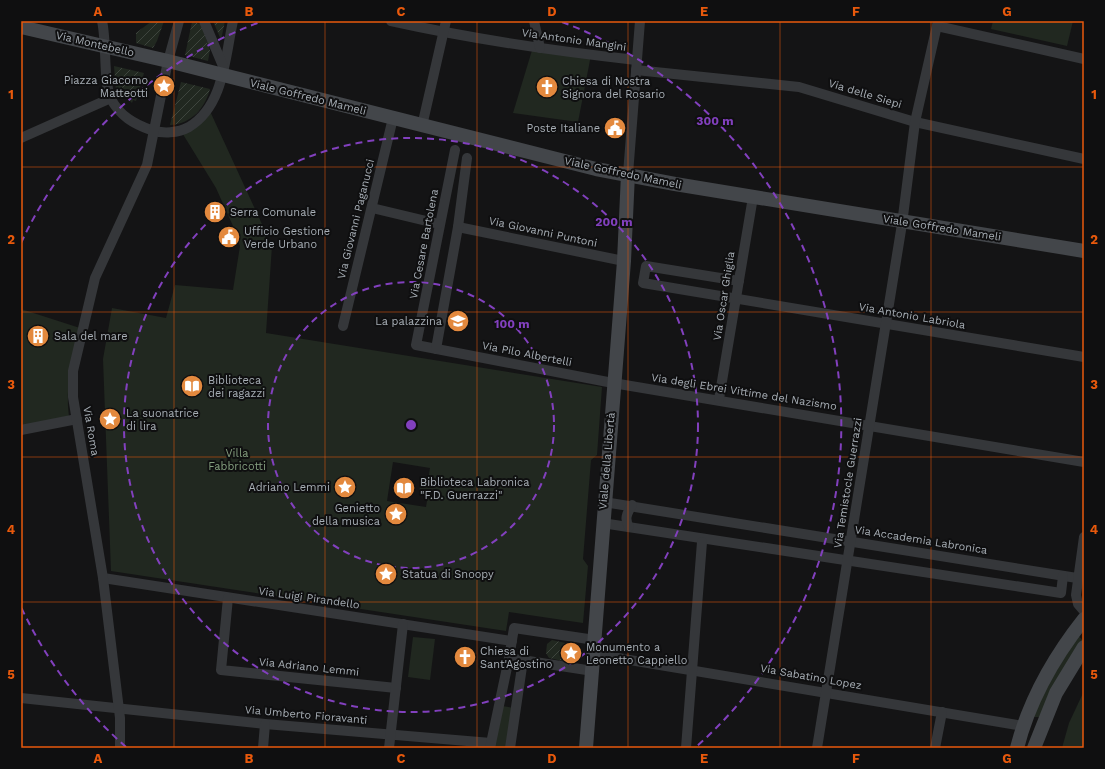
<svg xmlns="http://www.w3.org/2000/svg" width="1105" height="769" viewBox="0 0 1105 769" font-family="'Work Sans',sans-serif">
<style>
.green{fill:#212820;fill-rule:evenodd}
.garden{fill:url(#garden-furrows)}
.lines{fill:none;stroke-linecap:round;stroke-linejoin:round}
.street{stroke:#35373a;stroke-width:10}
.secondary{stroke:#43464a;stroke-width:14}
.grid{fill:none;stroke:#e8590c;stroke-width:1;stroke-opacity:0.55}
.ring{fill:none;stroke:#8240be;stroke-width:2;stroke-dasharray:7 5}
.labels{text-anchor:middle;dominant-baseline:central;stroke-width:4;stroke-linejoin:round;paint-order:stroke}
.street-label{font-size:11px;fill:#a7aeb5;stroke:#0f0f10}
.poi-label{font-size:11px;fill:#a7aeb5;stroke:#0f0f10;text-anchor:start}
.park-label{font-size:11px;fill:#849e7f;stroke:#0f0f10}
.centre{fill:#8240be;stroke:#0f0f10;stroke-width:2}
.ring-label{font-size:12px;text-anchor:middle;font-weight:bold;fill:#8240be;stroke:#0f0f10;stroke-width:4;stroke-linejoin:round;paint-order:stroke}
.neatline{fill:none;stroke:#e8590c;stroke-width:1.5}
.grid-label{font-size:13px;text-anchor:middle;font-weight:bold;fill:#e8590c}
</style>
<defs>
<pattern id="garden-furrows" width="10" height="10" patternUnits="userSpaceOnUse"><rect width="10" height="10" fill="#212820"/><path d="M-1 1l2-2M0 10L10 0M9 11l2-2" fill="none" stroke="#3e453e"/></pattern>
</defs>
<rect width="100%" height="100%" fill="#141415"/>
<g class="green">
<path d="M993,21H1073L1067,46L991,29Z"/>
<path d="M533,47L591,55L578,122L513,113Z"/>
<path d="M209,109L272,246L266,333L602,387L597,455L591,460L583,559L588,566L583,623L509,612L506,631L111,571L103,359L112,308L166,318L175,285L233,290L240,246L233,226L216,188L181,131ZM393,462L430,468L428,480L421,479L419,493L428,495L426,507L387,501Z"/>
<path d="M21,309L80,328C72,359 65,386 69,417L21,426Z"/>
<path d="M1077,635L1083,640L1067,664L1039,717H1034L1035,708Z"/>
<path d="M413,637L435,639L430,680L408,677Z"/>
<path d="M1084,691V748H1062L1069,723Z"/>
<path d="M502,706L514,708L507,748H493Z"/>
</g>
<g class="garden">
<path d="M152,21H164L157,41L153,48L136,43V33Z"/>
<path d="M213,21H225L221,40Z"/>
<path d="M192,22L201,24L210,50L208,61L185,55Z"/>
<path d="M114,66L144,73L136,101L133,100L132,103L119,89L116,91Z"/>
<path d="M181,82L210,89C205,108 191,124 170,125Z"/>
<path d="M552,640L579,646L577,661L572,663L549,658L546,653L547,644Z"/>
</g>
<g class="lines">
<g class="street">
<path d="M102,21C107,42 103,83 111,99C120,116 134,124 151,130C163,134 178,133 189,127C224,106 225,57 233,21"/>
<path d="M204,21L223,66"/>
<path d="M391,21C472,39 554,51 636,60"/>
<path d="M534,21L540,48"/>
<path d="M937,26L1084,59"/>
<path d="M636,70L799,87L915,122L1084,159"/>
<path d="M422,126L446,21"/>
<path d="M21,138L111,98"/>
<path d="M455,150L416,345L613,383L1084,462"/>
<path d="M628,174L640,21"/>
<path d="M372,208L439,224"/>
<path d="M458,227L624,261"/>
<path d="M739,281L646,266L643,283L1084,357"/>
<path d="M343,326L393,118"/>
<path d="M436,349L458,227L467,158"/>
<path d="M719,399L753,197"/>
<path d="M21,430L77,419"/>
<path d="M610,503L1077,578"/>
<path d="M602,523L1061,593L1063,576"/>
<path d="M629,527C624,519 627,513 632,505"/>
<path d="M1084,537L1076,595L1078,604L1084,611"/>
<path d="M103,578L512,641"/>
<path d="M228,598L221,670L396,688"/>
<path d="M594,654L1023,726"/>
<path d="M593,671L509,658L514,628L595,640"/>
<path d="M21,698L265,724L491,743"/>
<path d="M120,748V718L103,578L73,397V371L95,278L147,165L168,61L179,21"/>
<path d="M263,748L265,724"/>
<path d="M389,748L403,624"/>
<path d="M490,748L509,658"/>
<path d="M510,748L523,660"/>
<path d="M686,748L702,542"/>
<path d="M817,748L902,224L915,122L938,21"/>
<path d="M935,748L942,712"/>
</g>
<g class="secondary">
<path d="M21,27L168,61L596,169L675,184L1084,251"/>
<path d="M586,748L624,261L628,174"/>
<path d="M1017,748C1029,701 1054,657 1084,619"/>
<path d="M1034,748L1056,693L1084,647"/>
</g>
</g>
<path class="grid" d="M174,21V748M325,21V748M477,21V748M628,21V748M780,21V748M931,21V748M21,167H1084M21,312H1084M21,457H1084M21,602H1084"/>
<g class="ring">
<circle cx="411" cy="425" r="143"/>
<circle cx="411" cy="425" r="287"/>
<path d="M126 747A430 430 0 0 1 21 607M21 243A430 430 0 0 1 260 22M562 22A430 430 0 0 1 696 747"/>
</g>
<defs>
<g id="sight-disc" transform="scale(1.15)"><circle r="9.5" fill="#e3893e" stroke="#0f0f10"/><path d="M0-6L1.8-2.2L6-1.7L2.9 1.2L3.7 5.4L0 3.3L-3.7 5.4L-2.9 1.2L-6-1.7L-1.8-2.2Z" fill="#fff"/></g>
<g id="church-disc" transform="scale(1.15)"><circle r="9.5" fill="#e3893e" stroke="#0f0f10"/><path d="M-1.2-6h2.4v3.5h3.3v2.4h-3.3V6h-2.4V-.1h-3.3v-2.4h3.3Z" fill="#fff"/></g>
<g id="civic-disc" transform="scale(1.15)"><circle r="9.5" fill="#e3893e" stroke="#0f0f10"/><path d="M-.6-6.5H3V-4.5H.6V-3L4-1V1h2V6H-6V1h2V-1L-.6-3ZM-1.2 2.5V6h2.4V2.5Z" fill="#fff"/></g>
<g id="building-disc" transform="scale(1.15)"><circle r="9.5" fill="#e3893e" stroke="#0f0f10"/><path d="M-4-6H4V6H1V3H-1V6H-4ZM-2.5-4.3h1.7v1.8h-1.7ZM.8-4.3h1.7v1.8H.8ZM-2.5-1h1.7V.8h-1.7ZM.8-1h1.7V.8H.8Z" fill="#fff"/></g>
<g id="school-disc" transform="scale(1.15)"><circle r="9.5" fill="#e3893e" stroke="#0f0f10"/><path d="M0-5L7-2L0 1L-7-2ZM-4 1L0 2.5L4 1V4Q0 6-4 4Z" fill="#fff"/></g>
<g id="library-disc" transform="scale(1.15)"><circle r="9.5" fill="#e3893e" stroke="#0f0f10"/><path d="M-6-4Q-3-5.5-.7-3.5V5Q-3 3-6 4ZM6-4Q3-5.5 .7-3.5V5Q3 3 6 4Z" fill="#fff"/></g>
</defs>
<g fill-rule="evenodd">
<use href="#sight-disc" x="164" y="86"/>
<use href="#church-disc" x="547" y="87"/>
<use href="#civic-disc" x="615" y="128"/>
<use href="#building-disc" x="215" y="212"/>
<use href="#civic-disc" x="229" y="237"/>
<use href="#school-disc" x="458" y="321"/>
<use href="#building-disc" x="38" y="336"/>
<use href="#library-disc" x="192" y="386"/>
<use href="#sight-disc" x="110" y="419"/>
<use href="#sight-disc" x="345" y="487"/>
<use href="#library-disc" x="404" y="488"/>
<use href="#sight-disc" x="396" y="514"/>
<use href="#sight-disc" x="386" y="574"/>
<use href="#sight-disc" x="571" y="653"/>
<use href="#church-disc" x="465" y="657"/>
</g>
<g class="labels">
<g class="street-label">
<text transform="translate(574 40) rotate(8)">Via Antonio Mangini</text>
<text transform="translate(95 44) rotate(13)">Via Montebello</text>
<text transform="translate(865 94) rotate(17)">Via delle Siepi</text>
<text transform="translate(308 97) rotate(14)">Viale Goffredo Mameli</text>
<text transform="translate(623 173) rotate(12)">Viale Goffredo Mameli</text>
<text transform="translate(356 219) rotate(-76)">Via Giovanni Paganucci</text>
<text transform="translate(942 228) rotate(9)">Viale Goffredo Mameli</text>
<text transform="translate(543 232) rotate(12)">Via Giovanni Puntoni</text>
<text transform="translate(424 244) rotate(-79)">Via Cesare Bartolena</text>
<text transform="translate(724 296) rotate(-81)">Via Oscar Ghiglia</text>
<text transform="translate(912 316) rotate(10)">Via Antonio Labriola</text>
<text transform="translate(527 354) rotate(11)">Via Pilo Albertelli</text>
<text transform="translate(744 392) rotate(9)">Via degli Ebrei Vittime del Nazismo</text>
<text transform="translate(91 431) rotate(80)">Via Roma</text>
<text transform="translate(607 461) rotate(-85)">Viale della Libertà</text>
<text transform="translate(848 483) rotate(-81)">Via Temistocle Guerrazzi</text>
<text transform="translate(921 540) rotate(9)">Via Accademia Labronica</text>
<text transform="translate(309 598) rotate(8)">Via Luigi Pirandello</text>
<text transform="translate(309 667) rotate(6)">Via Adriano Lemmi</text>
<text transform="translate(811 677) rotate(10)">Via Sabatino Lopez</text>
<text transform="translate(306 715) rotate(5)">Via Umberto Fioravanti</text>
</g>
<g class="poi-label">
<text x="148" y="80" text-anchor="end">Piazza Giacomo<tspan x="148" dy="13">Matteotti</tspan></text>
<text x="562" y="81">Chiesa di Nostra<tspan x="562" dy="13">Signora del Rosario</tspan></text>
<text x="600" y="128" text-anchor="end">Poste Italiane</text>
<text x="230" y="212">Serra Comunale</text>
<text x="244" y="231">Ufficio Gestione<tspan x="244" dy="13">Verde Urbano</tspan></text>
<text x="442" y="321" text-anchor="end">La palazzina</text>
<text x="54" y="336">Sala del mare</text>
<text x="208" y="380">Biblioteca<tspan x="208" dy="13">dei ragazzi</tspan></text>
<text x="126" y="413">La suonatrice<tspan x="126" dy="13">di lira</tspan></text>
<text x="420" y="482">Biblioteca Labronica<tspan x="420" dy="13">"F.D. Guerrazzi"</tspan></text>
<text x="330" y="487" text-anchor="end">Adriano Lemmi</text>
<text x="380" y="508" text-anchor="end">Genietto<tspan x="380" dy="13">della musica</tspan></text>
<text x="402" y="574">Statua di Snoopy</text>
<text x="586" y="647">Monumento a<tspan x="586" dy="13">Leonetto Cappiello</tspan></text>
<text x="480" y="651">Chiesa di<tspan x="480" dy="13">Sant'Agostino</tspan></text>
</g>
<g class="park-label">
<text x="237" y="453">Villa<tspan x="237" dy="13">Fabbricotti</tspan></text>
</g>
</g>
<circle cx="411" cy="425" r="6" class="centre"/>
<g class="ring-label">
<text x="715" y="125">300 m</text>
<text x="614" y="226">200 m</text>
<text x="512" y="328">100 m</text>
</g>
<rect width="1105" height="769" fill="none" stroke="#0f0f10" stroke-width="44"/>
<rect x="22" y="22" width="1061" height="725" class="neatline"/>
<g class="grid-label">
<text x="98" y="16">A</text>
<text x="249" y="16">B</text>
<text x="401" y="16">C</text>
<text x="552" y="16">D</text>
<text x="704" y="16">E</text>
<text x="856" y="16">F</text>
<text x="1007" y="16">G</text>
<text x="11" y="99">1</text>
<text x="1094" y="99">1</text>
<text x="11" y="244">2</text>
<text x="1094" y="244">2</text>
<text x="11" y="389">3</text>
<text x="1094" y="389">3</text>
<text x="11" y="534">4</text>
<text x="1094" y="534">4</text>
<text x="11" y="679">5</text>
<text x="1094" y="679">5</text>
<text x="98" y="763">A</text>
<text x="249" y="763">B</text>
<text x="401" y="763">C</text>
<text x="552" y="763">D</text>
<text x="704" y="763">E</text>
<text x="856" y="763">F</text>
<text x="1007" y="763">G</text>
</g>
</svg>
